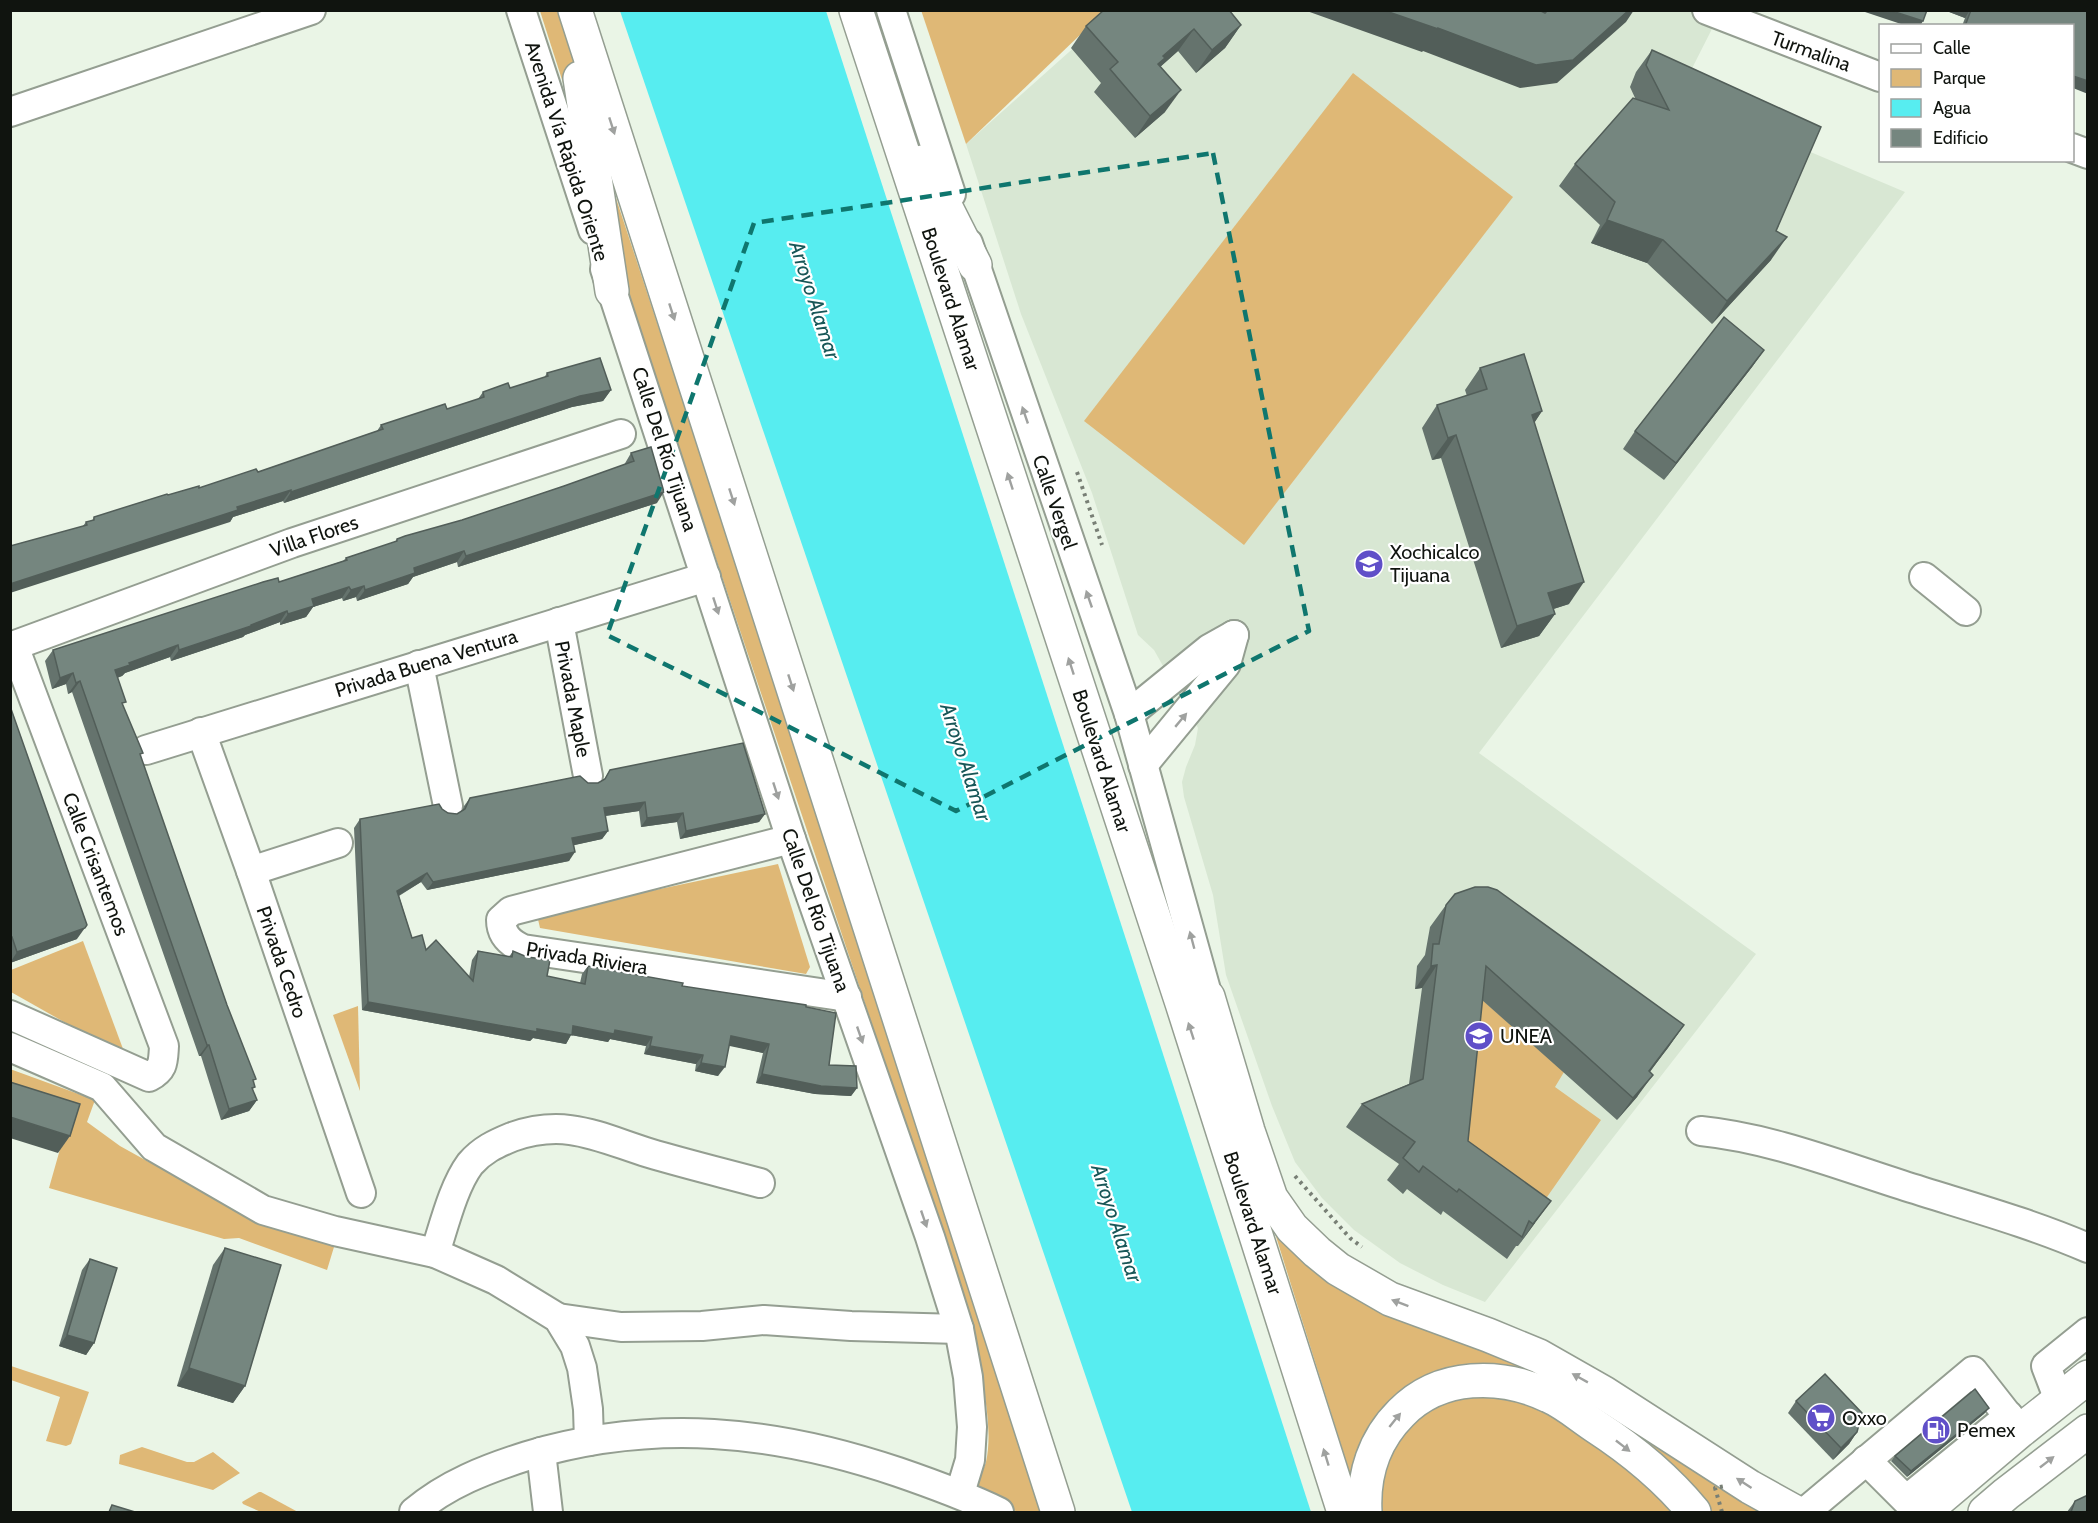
<svg xmlns="http://www.w3.org/2000/svg" width="2098" height="1523" viewBox="0 0 2098 1523" font-family="Cabin,sans-serif">
<style>
.built{fill:#d8e7d3}
.green{fill:#dfb876}
.water{fill:#57edf0}
.lines{fill:none;stroke-linecap:round;stroke-linejoin:round}
.minor-casing{stroke:#949e91;stroke-width:32}
.highway-casing{stroke:#949e91;stroke-width:36}
.path{stroke:#787f75;stroke-width:4;stroke-dasharray:3 4.5;stroke-linecap:butt}
.minor{stroke:#fff;stroke-width:28}
.highway{stroke:#fff;stroke-width:33}
.path-bridge{stroke:#787f75;stroke-width:4;stroke-dasharray:3 4.5;stroke-linecap:butt}
.wall{fill:#65736d}
.shaded-wall{fill:#525e59}
.building{fill:#75867f;stroke:#525e59;stroke-width:1.5}
.oneway{fill:#9fa19f}
.marked{fill:none;stroke:#0f766e;stroke-width:4.5;stroke-dasharray:12 8;stroke-linejoin:round}
.labels{text-anchor:middle;dominant-baseline:central;stroke-width:4.5;stroke-linejoin:round;paint-order:stroke}
.street-label{font-size:20px;fill:#10140f;stroke:#fff}
.poi-label{font-size:20px;fill:#10140f;stroke:#fff;text-anchor:start}
.water-label{font-size:21px;font-style:italic;fill:#185758;stroke:#fff}
</style>
<rect width="100%" height="100%" fill="#eaf5e6"/>
<path class="built" d="M1702,10L1716,21L1678,96L1905,192L1479,753L1756,954L1485,1302L1443,1285L1400,1263L1354,1230L1322,1198L1295,1162L1272,1106L1226,975L1213,895L1184,797L1182,782L1186,767L1195,745L1198,728L1154,650L1138,635L1092,493L1021,314L966,144L1115,11Z"/>
<g class="green">
<path d="M921,10L1105,11L966,144Z"/>
<path d="M540,11H559L573,53L581,139Z"/>
<path d="M1353,73L1513,197L1244,545L1084,421Z"/>
<path d="M613,189L1048,1512H1018L971,1491C976,1482 983,1472 986,1462C996,1417 974,1349 965,1302L623,281Z"/>
<path d="M778,864L810,967L806,974L540,928L537,915Z"/>
<path d="M83,941L126,1057L11,992V970Z"/>
<path d="M1470,989L1564,1072L1555,1087L1601,1120L1540,1207L1452,1163Z"/>
<path d="M358,1006L360,1091L333,1015Z"/>
<path d="M10,1069L95,1100L87,1122L120,1146L147,1161L334,1247L327,1270L239,1238L224,1239L49,1188L68,1121L11,1103Z"/>
<path d="M1269,1214L1528,1361L1774,1512H1711L1703,1499L1667,1465L1453,1371L1355,1490Z"/>
<path d="M11,1366L89,1392L71,1444L66,1446L46,1441L60,1397L11,1380Z"/>
<path d="M1474,1391L1540,1402L1666,1492L1682,1512H1380V1488L1388,1459L1410,1424L1441,1401Z"/>
<path d="M142,1447L187,1462H194L213,1452L240,1473L213,1490L119,1464L120,1455Z"/>
<path d="M259,1492H261L298,1512H261L243,1504L242,1502Z"/>
</g>
<path class="water" d="M620,11H826L1311,1512H1132Z"/>
<g class="lines">
<g class="minor-casing">
<g id="minor">
<path d="M521,10L593,230"/>
<path d="M891,10L951,194"/>
<path d="M1707,10L1880,77"/>
<path d="M10,112L311,10"/>
<path d="M2072,148L2088,154"/>
<path d="M968,243L1129,714L1208,997"/>
<path d="M605,269L791,839L930,1237L959,1329L968,1377L972,1427L970,1460L960,1493"/>
<path d="M1924,577L1966,611"/>
<path d="M559,622L588,776"/>
<path d="M10,647L292,543L621,434"/>
<path d="M419,665L448,806"/>
<path d="M1129,714L1209,649L1234,635"/>
<path d="M201,732L251,871L361,1193"/>
<path d="M146,750L706,577"/>
<path d="M1143,765L1226,664L1234,635"/>
<path d="M791,839L511,911L501,920C501,935 510,943 523,949L847,997"/>
<path d="M251,871L338,843"/>
<path d="M10,1015L149,1077C164,1069 163,1062 164,1046L14,646"/>
<path d="M10,1047L102,1087L154,1147L263,1210L335,1231L435,1253L496,1280L558,1318L575,1346L582,1368L588,1409L589,1441"/>
<path d="M1701,1131C1770,1138 1836,1164 1902,1185C1964,1205 2028,1222 2088,1248"/>
<path d="M435,1253C444,1226 453,1187 470,1164C482,1150 495,1144 512,1137C566,1118 598,1137 649,1153C686,1164 723,1173 760,1183"/>
<path d="M558,1318L621,1327L702,1326L764,1320L851,1326L959,1329"/>
<path d="M2059,1400L2046,1366L2088,1332"/>
<path d="M541,1452L548,1512"/>
<path d="M1866,1460L1906,1500L2009,1416"/>
<path d="M414,1512C447,1484 486,1469 527,1456C654,1418 774,1430 898,1472C933,1484 966,1496 999,1512"/>
<path d="M1805,1512L1973,1371L2020,1431"/>
</g>
</g>
<g class="highway-casing">
<g id="highway">
<path d="M575,10L1058,1512"/>
<path d="M856,10L1182,1003L1344,1512"/>
<path d="M580,78L612,291"/>
<path d="M923,162L975,265"/>
<path d="M1208,997L1248,1131L1271,1198L1292,1228L1317,1252L1338,1269L1390,1299L1488,1335L1539,1356L1604,1393L1750,1487L1795,1512"/>
<path d="M1365,1512C1363,1475 1374,1440 1401,1413C1440,1373 1501,1373 1549,1396C1565,1403 1580,1416 1595,1426C1632,1450 1666,1478 1694,1512"/>
<path d="M1924,1512L2020,1431L2088,1377"/>
<path d="M1985,1512L2006,1494L2088,1431"/>
</g>
</g>
<g class="path">
<path d="M1077,472L1102,545"/>
<path d="M1295,1176L1350,1238L1362,1247"/>
</g>
<use href="#minor" class="minor"/>
<use href="#highway" class="highway"/>
<path class="path-bridge" d="M1722,1512L1715,1488L1725,1486"/>
</g>
<g class="wall">
<path d="M1944,10H2088L2073,26H1962L1965,18Z"/>
<path d="M1241,25L1225,48L1196,73L1178,51L1160,67L1165,112L1135,138L1094,92L1101,83L1071,48L1086,26Z"/>
<path d="M1652,50L1776,231L1771,260L1712,324L1647,263L1591,243L1600,225L1559,186L1575,164L1636,100L1630,87L1636,72Z"/>
<path d="M1764,350L1752,367L1664,480L1623,449L1635,431Z"/>
<path d="M1480,368L1542,411L1534,423L1569,604L1553,609L1555,614L1539,636L1501,648L1441,458L1432,460L1422,428L1437,405L1467,396L1465,390Z"/>
<path d="M547,373L611,390L603,401L572,407L284,503L283,501L233,517L230,522L83,526L86,522L92,521L94,517L168,495L199,488L258,472L377,431L381,425L447,409L478,399L483,392L510,388L544,378Z"/>
<path d="M631,453L657,503L458,567L457,562L413,577L408,584L357,601L356,597L343,601L342,598L313,607L306,617L280,625V622L245,635L243,637L171,661L170,657L125,673L122,676L117,678L123,706L254,1083L253,1090L257,1100L249,1111L221,1120L201,1056H199L72,692L68,694L66,684L52,689L45,661L53,650L279,582L343,561L346,558L395,542L397,539L462,520L564,486L624,465Z"/>
<path d="M10,706L77,939L10,963Z"/>
<path d="M610,770L765,814L759,822L680,839L677,822L641,827L639,811L605,816L608,831L602,839L574,845L569,861L427,890L421,882L399,896L412,938L426,950L469,977L472,960L478,951L509,957L513,951L547,976L580,983L582,974L588,966L682,986L806,1007L829,1065L857,1088L851,1096L815,1094L756,1083L763,1053L729,1045L718,1076L695,1071L696,1064L644,1054L646,1046L610,1039L608,1042L571,1035L566,1044L533,1038L530,1041L362,1010L354,828L360,819L442,809L448,813L457,814L462,811L464,806L470,798L588,783H598L603,781Z"/>
<path d="M1446,905L1684,1025L1650,1072L1637,1097L1617,1120L1482,1000L1468,1141L1535,1223L1518,1246H1516L1507,1259L1443,1211L1441,1215L1407,1189L1403,1194L1387,1180L1399,1164L1346,1127L1362,1104L1409,1084L1422,988L1415,989L1417,966L1425,955L1430,927Z"/>
<path d="M225,1248L245,1386L233,1403L177,1386L213,1265Z"/>
<path d="M90,1259L94,1343L86,1355L59,1346L82,1270Z"/>
<path d="M1796,1401L1857,1432L1849,1444L1833,1460L1788,1413Z"/>
<path d="M1985,1413L1907,1477L1891,1461L1895,1456Z"/>
<path d="M2075,1501L2088,1512H2067Z"/>
</g>
<g class="shaded-wall">
<path d="M1304,10H1383L1438,28L1634,10L1626,22L1557,83L1520,88L1423,51L1422,52Z"/>
<path d="M1859,10H1889L1923,21L1920,26H1907Z"/>
<path d="M1944,10H1970L1965,18Z"/>
<path d="M1241,25L1225,48L1196,73L1212,50Z"/>
<path d="M1194,29L1178,51L1150,76L1163,56Z"/>
<path d="M2073,76L2088,81V94L2073,88Z"/>
<path d="M1181,90L1165,112L1135,138L1150,116Z"/>
<path d="M1607,220L1663,240L1647,263L1591,243Z"/>
<path d="M1787,237L1771,260L1712,324L1727,301Z"/>
<path d="M1764,350L1752,367L1664,480L1676,463Z"/>
<path d="M611,390L603,401L572,407L284,503L291,492L580,396Z"/>
<path d="M1542,411L1527,434L1532,415Z"/>
<path d="M1456,435L1441,458L1432,460L1448,438Z"/>
<path d="M291,490L283,501L233,517L230,522L10,593V584L237,507Z"/>
<path d="M664,492L657,503L458,567L466,556Z"/>
<path d="M464,551L457,562L413,577L408,584L357,601L365,590L414,568Z"/>
<path d="M1584,582L1569,604L1532,616L1548,593Z"/>
<path d="M364,586L356,597L343,601L351,590Z"/>
<path d="M349,587L342,598L313,607L306,617L280,625L288,614L312,599Z"/>
<path d="M287,611L280,622L245,635L243,637L171,661L179,650Z"/>
<path d="M1555,614L1539,636L1501,648L1517,626Z"/>
<path d="M178,645L170,657L125,673L122,676L107,681L115,670L129,663Z"/>
<path d="M73,673L66,684L52,689L60,678Z"/>
<path d="M80,681L72,692L68,694L76,683Z"/>
<path d="M645,802L639,811L598,817L604,808Z"/>
<path d="M683,813L677,822L641,827L647,818Z"/>
<path d="M765,814L759,822L680,839L686,831Z"/>
<path d="M608,831L602,839L566,847L572,838Z"/>
<path d="M575,852L569,861L427,890L433,882Z"/>
<path d="M427,873L421,882L391,900L397,891Z"/>
<path d="M87,925L77,939L10,963L17,952Z"/>
<path d="M1437,965L1422,988L1415,989L1431,966Z"/>
<path d="M368,1002L537,1029L573,1026L615,1030L652,1037L646,1046L610,1039L608,1042L571,1035L566,1044L533,1038L530,1041L362,1010Z"/>
<path d="M1684,1025L1668,1048L1633,1093L1649,1071Z"/>
<path d="M731,1036L769,1044L763,1053L725,1045Z"/>
<path d="M207,1045H209L201,1056H199Z"/>
<path d="M650,1046L703,1055L696,1064L644,1054Z"/>
<path d="M701,1063L725,1067L718,1076L695,1071Z"/>
<path d="M762,1074L857,1088L851,1096L815,1094L756,1083Z"/>
<path d="M1653,1075L1637,1097L1617,1120L1633,1098Z"/>
<path d="M257,1100L249,1111L221,1120L229,1109Z"/>
<path d="M10,1117L70,1136L58,1153L10,1138Z"/>
<path d="M1551,1201L1535,1223L1518,1246L1533,1224Z"/>
<path d="M67,1335L94,1343L86,1355L59,1346Z"/>
<path d="M189,1368L245,1386L233,1403L177,1386Z"/>
<path d="M1989,1408L1985,1413L1907,1477L1911,1471Z"/>
<path d="M1857,1432L1849,1444L1833,1460L1841,1448Z"/>
</g>
<g class="building">
<path d="M1104,10H1229L1241,25L1212,50L1194,29L1163,56L1165,58L1158,64L1181,90L1150,116L1110,69L1118,62L1086,26Z"/>
<path d="M1383,10H1539L1545,13L1548,10H1629L1573,60L1536,65L1438,28V29Z"/>
<path d="M1889,10H1927L1923,21Z"/>
<path d="M1971,10H2088V81L2073,76V26H1997L1995,25V26H1965Z"/>
<path d="M1652,50L1821,127L1776,231L1787,237L1727,301L1663,240L1607,220L1615,202L1575,164L1633,98L1669,110L1646,65Z"/>
<path d="M1724,317L1764,350L1676,463L1635,431Z"/>
<path d="M1524,354L1542,411L1532,415L1584,582L1548,593L1555,614L1517,626L1456,435L1448,438L1437,405L1487,389L1480,368Z"/>
<path d="M600,358L611,390L580,396L291,492V490L237,507L238,510L10,584V546L87,525L86,522L94,520V517L167,494L168,495L199,486V488L256,469L258,472L383,429L381,425L445,404L447,409L484,397L483,392L508,383L510,388L548,376L547,373Z"/>
<path d="M651,447L664,492L466,556L464,551L414,568L415,573L365,590L364,586L351,590L349,587L312,599L314,606L288,614L287,611L251,625V626L179,650L178,645L129,663L130,665L115,670L126,702L122,703L143,753L140,754L227,1005L256,1079L253,1080L255,1087L252,1088L257,1100L229,1109L209,1045H207L80,681L76,683L73,673L60,678L53,650L263,582L278,578L279,582L347,560L346,558L397,541V539L405,536L462,520L564,486L634,461L631,453Z"/>
<path d="M10,706L87,925L85,928L17,952L12,937L10,938Z"/>
<path d="M743,743L765,814L686,831L683,813L647,818L645,802L604,808L608,831L572,838L575,852L433,882L427,873L397,891L412,938L422,935L426,950L436,940L473,981L478,951L512,957L513,951L527,957L550,960L547,976L585,984L588,966L683,983L682,986L806,1005V1007L836,1013L829,1065L856,1066L857,1088L821,1086L762,1074L769,1044L731,1036L725,1067L701,1063L703,1055L650,1046L652,1037L615,1030L614,1034L573,1026L572,1035L537,1029V1032L368,1002L360,819L439,804L442,809L448,813L457,814L465,809L470,798L580,776L588,783H598L605,779L610,770Z"/>
<path d="M1475,887H1488L1497,890L1684,1025L1649,1071L1653,1075L1633,1098L1486,966L1468,1141L1551,1201L1533,1224L1529,1221L1522,1237L1459,1189L1457,1192L1423,1166L1419,1172L1403,1158L1415,1142L1362,1104L1423,1079L1437,965L1431,966L1433,944H1439L1446,905L1455,894Z"/>
<path d="M10,1082L80,1104L70,1136L10,1117Z"/>
<path d="M225,1248L281,1265L245,1386L189,1368Z"/>
<path d="M90,1259L117,1268L94,1343L67,1335Z"/>
<path d="M1825,1374L1862,1413L1857,1432L1841,1448L1796,1401Z"/>
<path d="M1975,1389L1989,1408L1911,1471L1895,1456Z"/>
<path d="M2088,1495V1512H2071L2075,1501Z"/>
<path d="M112,1505L135,1512H109Z"/>
</g>
<defs><path id="oneway-solid" d="M-6-.8H1V-3.2L6.5 0L1 3.2V.8H-6Z" transform="scale(1.5)"/></defs>
<g class="oneway">
<use href="#oneway-solid" transform="translate(612 126) rotate(72)"/>
<use href="#oneway-solid" transform="translate(672 312) rotate(72)"/>
<use href="#oneway-solid" transform="translate(1025 415) rotate(-109)"/>
<use href="#oneway-solid" transform="translate(1010 481) rotate(-108)"/>
<use href="#oneway-solid" transform="translate(732 497) rotate(72)"/>
<use href="#oneway-solid" transform="translate(1089 599) rotate(-109)"/>
<use href="#oneway-solid" transform="translate(716 606) rotate(72)"/>
<use href="#oneway-solid" transform="translate(1071 666) rotate(-108)"/>
<use href="#oneway-solid" transform="translate(791 683) rotate(72)"/>
<use href="#oneway-solid" transform="translate(1181 720) rotate(-50)"/>
<use href="#oneway-solid" transform="translate(776 791) rotate(72)"/>
<use href="#oneway-solid" transform="translate(1192 940) rotate(-105)"/>
<use href="#oneway-solid" transform="translate(1191 1031) rotate(-108)"/>
<use href="#oneway-solid" transform="translate(860 1035) rotate(71)"/>
<use href="#oneway-solid" transform="translate(924 1219) rotate(71)"/>
<use href="#oneway-solid" transform="translate(1400 1303) rotate(-159)"/>
<use href="#oneway-solid" transform="translate(1580 1378) rotate(-151)"/>
<use href="#oneway-solid" transform="translate(1395 1420) rotate(-51)"/>
<use href="#oneway-solid" transform="translate(1623 1446) rotate(38)"/>
<use href="#oneway-solid" transform="translate(1326 1457) rotate(-107)"/>
<use href="#oneway-solid" transform="translate(2047 1462) rotate(-38)"/>
<use href="#oneway-solid" transform="translate(1744 1483) rotate(-147)"/>
</g>
<path class="marked" d="M1213,153L1309,631L956,811L607,635L754,223Z"/>
<defs>
<g id="university-disc" transform="scale(1.5)"><circle r="9.5" fill="#604fc8" stroke="#fff"/><path d="M0-5L7-2L0 1L-7-2ZM-4 1L0 2.5L4 1V4Q0 6-4 4Z" fill="#fff"/></g>
<g id="supermarket-disc" transform="scale(1.5)"><circle r="9.5" fill="#604fc8" stroke="#fff"/><path d="M-6-5.5h2.5l.6 2H6L4.5 2H-2.5L-4.4-4H-6ZM-1.5 3.2a1.3 1.3 0 1 0 .1 0ZM3 3.2a1.3 1.3 0 1 0 .1 0Z" fill="#fff"/></g>
<g id="fuel-disc" transform="scale(1.5)"><circle r="9.5" fill="#604fc8" stroke="#fff"/><path d="M-5.5-6h7V0h2V4h1.3V-2.5L3-4.5l.8-.8L6-3V5H2.5V1h-1V6h-7ZM-4.2-4.7v3.2H.2V-4.7Z" fill="#fff"/></g>
</defs>
<g fill-rule="evenodd">
<use href="#university-disc" x="1369" y="564"/>
<use href="#university-disc" x="1479" y="1036"/>
<use href="#supermarket-disc" x="1821" y="1418"/>
<use href="#fuel-disc" x="1936" y="1430"/>
</g>
<g class="labels">
<g class="street-label">
<text transform="translate(1811 51) rotate(20)">Turmalina</text>
<text transform="translate(567 151) rotate(72)">Avenida Vía Rápida Oriente</text>
<text transform="translate(951 299) rotate(72)">Boulevard Alamar</text>
<text transform="translate(665 449) rotate(72)">Calle Del Río Tijuana</text>
<text transform="translate(1055 502) rotate(71)">Calle Vergel</text>
<text transform="translate(314 536) rotate(-19)">Villa Flores</text>
<text transform="translate(426 663) rotate(-17)">Privada Buena Ventura</text>
<text transform="translate(573 699) rotate(79)">Privada Maple</text>
<text transform="translate(1102 761) rotate(72)">Boulevard Alamar</text>
<text transform="translate(96 864) rotate(69)">Calle Crisantemos</text>
<text transform="translate(816 910) rotate(71)">Calle Del Río Tijuana</text>
<text transform="translate(587 958) rotate(9)">Privada Riviera</text>
<text transform="translate(282 962) rotate(71)">Privada Cedro</text>
<text transform="translate(1253 1223) rotate(72)">Boulevard Alamar</text>
</g>
<g class="poi-label">
<text x="1390" y="552">Xochicalco<tspan x="1390" dy="23">Tijuana</tspan></text>
<text x="1500" y="1036">UNEA</text>
<text x="1842" y="1418">Oxxo</text>
<text x="1957" y="1430">Pemex</text>
</g>
<g class="water-label">
<text transform="translate(815 300) rotate(72)">Arroyo Alamar</text>
<text transform="translate(966 762) rotate(72)">Arroyo Alamar</text>
<text transform="translate(1117 1223) rotate(72)">Arroyo Alamar</text>
</g>
</g>
<rect width="2098" height="1523" fill="none" stroke="#10140f" stroke-width="24"/>
<rect x="1879" y="24" width="195" height="138" fill="#ffffff" stroke="#9fa19f" stroke-width="1.5"/>
<rect x="1891" y="44" width="30" height="9" fill="#ffffff" stroke="#9fa19f" stroke-width="1.5"/>
<text x="1933" y="54" font-size="18" fill="#10140f">Calle</text>
<rect x="1891" y="69" width="30" height="18" fill="#dfb876" stroke="#9fa19f" stroke-width="1.5"/>
<text x="1933" y="84" font-size="18" fill="#10140f">Parque</text>
<rect x="1891" y="99" width="30" height="18" fill="#57edf0" stroke="#9fa19f" stroke-width="1.5"/>
<text x="1933" y="114" font-size="18" fill="#10140f">Agua</text>
<rect x="1891" y="129" width="30" height="18" fill="#75867f" stroke="#9fa19f" stroke-width="1.5"/>
<text x="1933" y="144" font-size="18" fill="#10140f">Edificio</text>
</svg>
